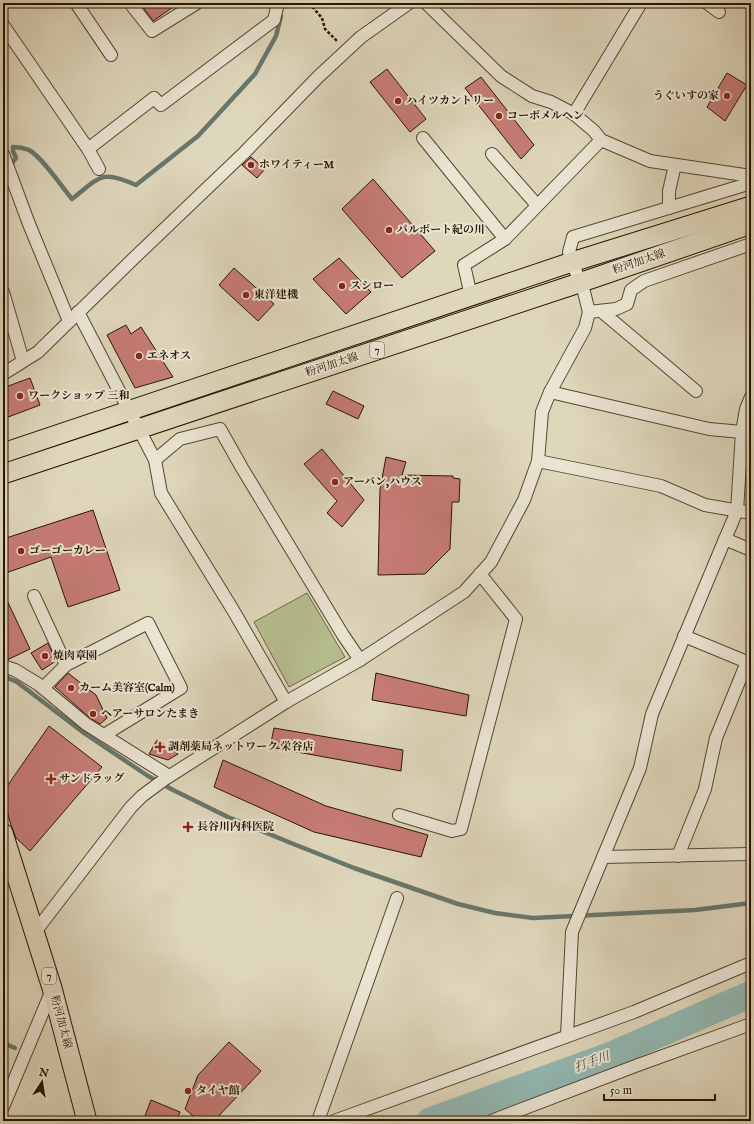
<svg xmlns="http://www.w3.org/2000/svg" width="754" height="1124" viewBox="0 0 754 1124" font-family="'IM FELL English','Noto Serif JP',serif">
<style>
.green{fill:#b6bd8e;stroke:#6f6847}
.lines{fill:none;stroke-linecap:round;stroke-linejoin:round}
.stream{stroke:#68776c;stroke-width:4.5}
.river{stroke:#93b9b4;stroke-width:27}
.building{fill:#c77c77;stroke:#281400}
.street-casing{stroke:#56452f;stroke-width:14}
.primary-casing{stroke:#281400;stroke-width:21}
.path{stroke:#281400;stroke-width:2.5;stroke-dasharray:3 2;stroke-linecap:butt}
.street{stroke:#eae5d3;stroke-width:12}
.primary{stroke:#dfd7bc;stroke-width:19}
.poi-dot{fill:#8f2418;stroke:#eae5d3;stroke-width:1.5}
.labels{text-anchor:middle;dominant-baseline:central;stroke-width:4;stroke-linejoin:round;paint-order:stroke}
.shield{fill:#eae5d3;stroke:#62533f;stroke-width:1}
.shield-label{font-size:10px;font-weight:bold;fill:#281400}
.poi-label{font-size:11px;font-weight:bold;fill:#281400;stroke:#eae5d3;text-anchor:start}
.street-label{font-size:11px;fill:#281400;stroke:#eae5d3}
.water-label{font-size:12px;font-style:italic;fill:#4d4e3f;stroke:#eae5d3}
</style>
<rect width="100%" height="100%" fill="#dfd7bc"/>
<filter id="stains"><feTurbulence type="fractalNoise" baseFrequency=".005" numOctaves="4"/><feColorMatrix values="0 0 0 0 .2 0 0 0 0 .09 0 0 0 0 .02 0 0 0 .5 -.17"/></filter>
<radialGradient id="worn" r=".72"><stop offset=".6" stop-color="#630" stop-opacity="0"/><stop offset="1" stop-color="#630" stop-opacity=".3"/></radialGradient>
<path class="green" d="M307,593L345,657L289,687L254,622Z"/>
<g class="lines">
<g class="stream">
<path d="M13,162L16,158L13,151V147C19,147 24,148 29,150C42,157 62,187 72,199C100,177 101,169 136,185L198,136L255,74L276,36L281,16"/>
<path d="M3,676L17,682L84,733L148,776L173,790L228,817L291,843L354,868L458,904L495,913L533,918L695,910L751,903"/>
<path d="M3,1043L15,1048"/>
</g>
<path class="river" d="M430,1121L609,1056L751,994"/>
</g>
<g class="building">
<path d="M140,3H179L153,21Z"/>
<path d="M387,69L426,119L410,132L370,82Z"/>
<path d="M727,73L747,85L725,121L707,107Z"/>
<path d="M481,77L534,145L521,159L465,88Z"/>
<path d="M251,157L265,169L257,178L242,165Z"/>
<path d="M373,179L435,251L402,278L342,209Z"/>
<path d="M339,258L371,292L346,314L313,279Z"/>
<path d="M234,268L274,304L258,321L219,285Z"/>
<path d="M126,325L131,334L141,327L173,377L135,388L107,335Z"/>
<path d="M30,378L40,405L3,419V388Z"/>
<path d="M333,391L364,406L358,419L326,404Z"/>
<path d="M322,449L364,500L342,527L327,513L337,501L304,464Z"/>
<path d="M386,457L406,462L402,475L453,476V478L460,479L459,502H452L450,549L425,574L378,575L380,489Z"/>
<path d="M93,510L120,590L68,607L51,557L3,574V539Z"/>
<path d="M3,592L30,649L7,660L3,659Z"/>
<path d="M48,643L56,661L42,670L31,653Z"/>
<path d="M68,673L96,695L107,718L100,724L90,718L55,687Z"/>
<path d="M376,673L469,695L466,716L372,700Z"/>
<path d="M49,726L102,767L30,851L16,838L11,825L3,797V792Z"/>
<path d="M274,728L403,750L401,771L270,747Z"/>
<path d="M157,740L178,754L168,760L149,754Z"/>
<path d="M223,760L326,806L428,835L421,857L314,832L214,787Z"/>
<path d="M229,1042L261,1071L214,1121H199L185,1109L198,1075Z"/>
<path d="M151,1100L180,1112L176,1121H143Z"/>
</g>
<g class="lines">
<g class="street-casing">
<g id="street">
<path d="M76,3L111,55"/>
<path d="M130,3L152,31L197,3"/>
<path d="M426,3L501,76L532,96L551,102L574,114L594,131L601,140L650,161L751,176"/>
<path d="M707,3L719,12"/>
<path d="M3,25L88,149"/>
<path d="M574,114L641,3"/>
<path d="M423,138L505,239L601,140"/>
<path d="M3,154L29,224L69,321"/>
<path d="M492,154L537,205"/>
<path d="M99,169L88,149L154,98L161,105L274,20L278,3"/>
<path d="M669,208V191L675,165"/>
<path d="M3,292L23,361"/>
<path d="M471,296L464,265L505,239"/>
<path d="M601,311L696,391"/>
<path d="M78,312L155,460L161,493L233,610L286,702"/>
<path d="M589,312L616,309L627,304L631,290L644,281L751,244"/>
<path d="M3,374L38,352L133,259L245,152L318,77L361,37L409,3"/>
<path d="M550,392L709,429L742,432L746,409L751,397"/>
<path d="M742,432L737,511L725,539L751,550"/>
<path d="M155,460L180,439L220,429L242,468L343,635L360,660"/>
<path d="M538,461L661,486L705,505L751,513"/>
<path d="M34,596L66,665"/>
<path d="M3,666L15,670L38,684L86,724L169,776"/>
<path d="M43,688L66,665L148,623L181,688L104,735"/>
<path d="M399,815L452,831L461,829L516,619L480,574"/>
<path d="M678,856L705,789L716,738L747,662L684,636"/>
<path d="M603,857L751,854"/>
<path d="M35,932L131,807L142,796L165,779L286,702L360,660L464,592L491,562L524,500L538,461L542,412L550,392L585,328L589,312L584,292L572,262L569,252L573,237L751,183"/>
<path d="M567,1036L572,932L640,768L652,714L725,539"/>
<path d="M3,1107L52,990"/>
<path d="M318,1121L397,898"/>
<path d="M334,1121L634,1012L751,963"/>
<path d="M491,1121L638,1065L751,1024"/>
</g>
</g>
<g class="primary-casing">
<g id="primary">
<path d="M3,453L572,262L751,206"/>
<path d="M3,474L579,283L751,224"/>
<path d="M3,833L52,988L87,1121"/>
</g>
</g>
<path class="path" d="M309,3L322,18L325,29L337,41"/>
<use href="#street" class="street"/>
<use href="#primary" class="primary"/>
</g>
<g class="poi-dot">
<circle cx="727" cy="96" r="4"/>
<circle cx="398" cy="101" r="4"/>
<circle cx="499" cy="116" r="4"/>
<circle cx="251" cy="165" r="4"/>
<circle cx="389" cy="230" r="4"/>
<circle cx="342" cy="286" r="4"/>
<circle cx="246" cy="295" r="4"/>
<circle cx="139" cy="356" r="4"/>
<circle cx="20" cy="396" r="4"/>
<circle cx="335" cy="482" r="4"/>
<circle cx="21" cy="551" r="4"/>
<circle cx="45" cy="656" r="4"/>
<circle cx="71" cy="688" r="4"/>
<circle cx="93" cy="714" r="4"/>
<path d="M158 741h4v4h4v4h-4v4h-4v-4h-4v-4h4z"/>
<path d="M49 773h4v4h4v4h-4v4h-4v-4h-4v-4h4z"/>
<path d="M186 821h4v4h4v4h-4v4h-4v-4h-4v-4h4z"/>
<circle cx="188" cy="1091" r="4"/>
</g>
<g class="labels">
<g class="shield">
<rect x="370" y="342" width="14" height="16" rx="3"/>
<rect x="42" y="968" width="14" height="16" rx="3"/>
</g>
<g class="shield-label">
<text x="377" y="350">7</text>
<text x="49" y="976">7</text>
</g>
<g class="poi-label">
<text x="719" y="96" text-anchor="end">うぐいすの家</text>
<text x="406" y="101">ハイツカントリー</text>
<text x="507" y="116">コーポメルヘン</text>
<text x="259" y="165">ホワイティーM</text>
<text x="397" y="230">パルポート紀の川</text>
<text x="350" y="286">スシロー</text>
<text x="254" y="295">東洋建機</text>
<text x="147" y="356">エネオス</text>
<text x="28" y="396">ワークショップ 三和</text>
<text x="343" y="482">アーバン,ハウス</text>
<text x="29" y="551">ゴーゴーカレー</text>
<text x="53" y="656">焼肉章園</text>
<text x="79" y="688">カーム美容室(Calm)</text>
<text x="101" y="714">ヘアーサロンたまき</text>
<text x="168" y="747">調剤薬局ネットワーク 栄谷店</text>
<text x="59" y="779">サンドラッグ</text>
<text x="197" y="827">長谷川内科医院</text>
<text x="196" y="1091">タイヤ館</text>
</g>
<g class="street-label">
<text transform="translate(639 262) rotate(-19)">粉河加太線</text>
<text transform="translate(332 365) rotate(-18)">粉河加太線</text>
<text transform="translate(61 1022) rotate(75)">粉河加太線</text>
</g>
<g class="water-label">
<text transform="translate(592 1062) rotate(-20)">打手川</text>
</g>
</g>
<rect width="754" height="1124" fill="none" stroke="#dfd7bc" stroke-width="16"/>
<rect x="4" y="4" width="746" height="1116" fill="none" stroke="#281400" stroke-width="2"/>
<rect x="8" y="8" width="738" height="1108" fill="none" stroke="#281400"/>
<g transform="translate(42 1082) rotate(12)" stroke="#eae5d3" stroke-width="3" paint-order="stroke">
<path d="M0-3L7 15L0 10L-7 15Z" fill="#281400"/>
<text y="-6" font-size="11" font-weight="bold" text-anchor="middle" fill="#281400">N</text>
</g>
<path d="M604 1094v6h111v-6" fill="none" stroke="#281400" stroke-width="2"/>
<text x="610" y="1094" font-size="12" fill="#281400" stroke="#eae5d3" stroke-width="3" paint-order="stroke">50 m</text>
<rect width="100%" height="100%" filter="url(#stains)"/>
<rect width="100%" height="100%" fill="url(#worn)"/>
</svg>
